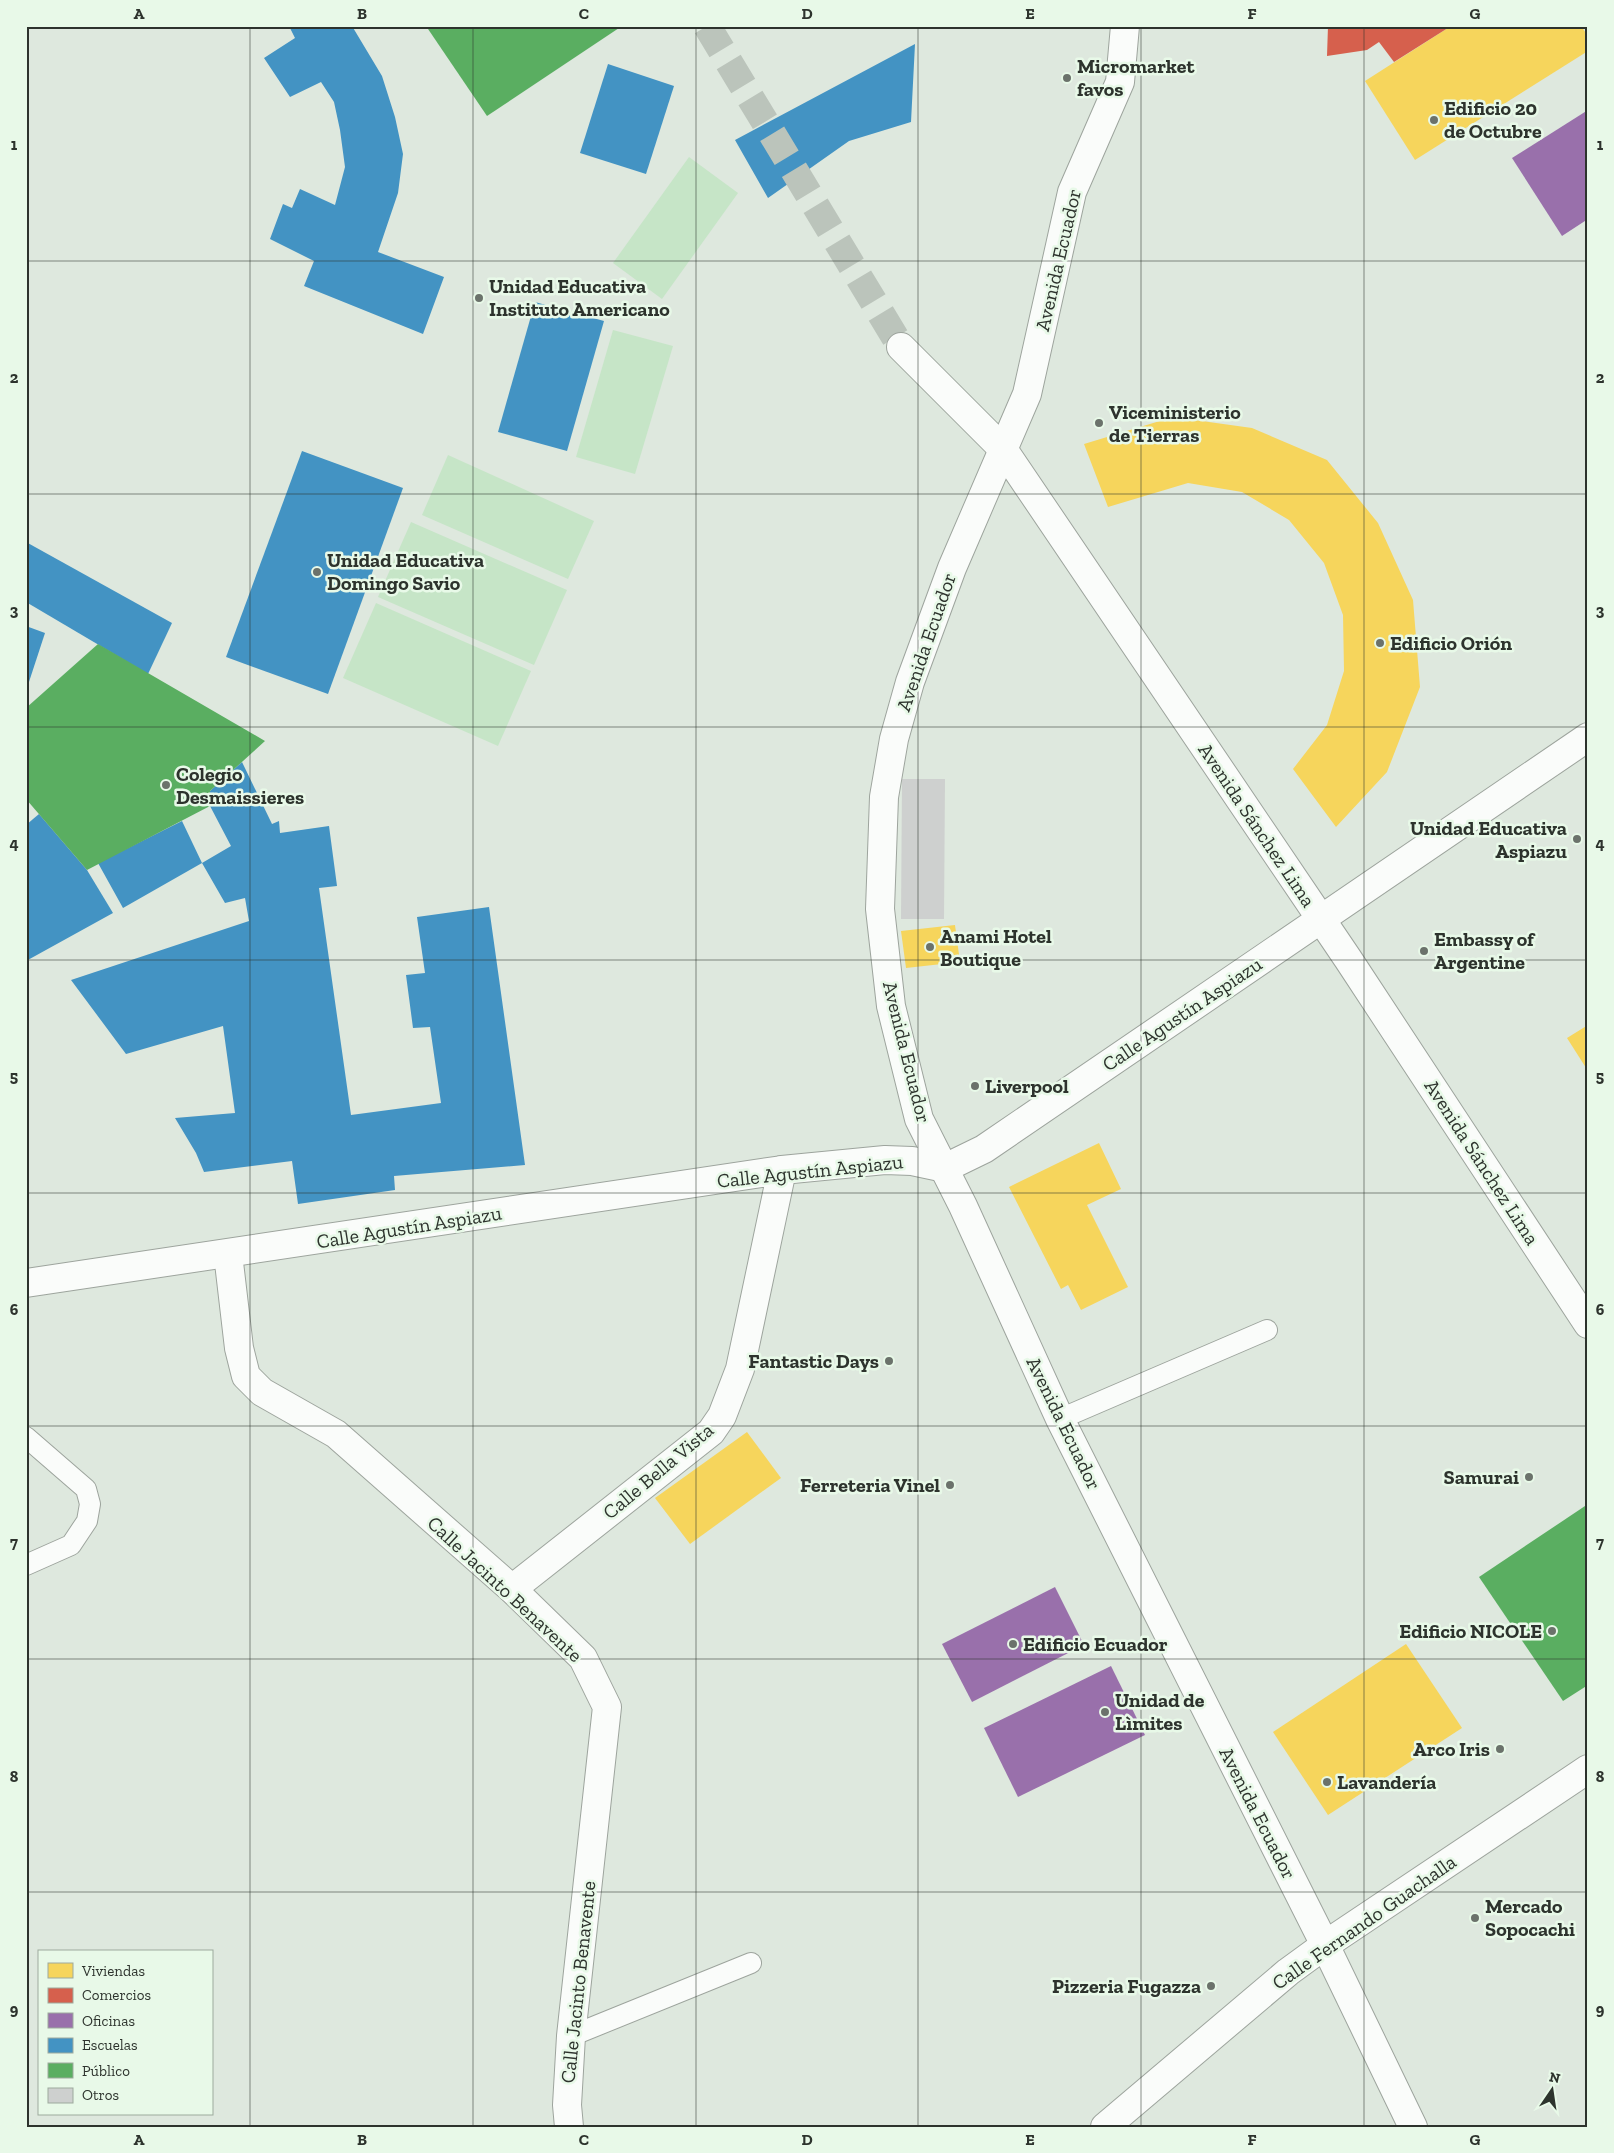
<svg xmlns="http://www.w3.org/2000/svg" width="1614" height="2153" viewBox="0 0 1614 2153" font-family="'Zilla Slab',serif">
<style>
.green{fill:#c6e5c7}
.homes{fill:#f6d55c}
.shops{fill:#d6604d}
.offices{fill:#9970ab}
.schools{fill:#4393c3}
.public{fill:#5aae61}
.building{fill:#ced0cf}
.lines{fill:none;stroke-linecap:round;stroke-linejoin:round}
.secondary-tunnel{stroke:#bbc4bb;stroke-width:28;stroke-dasharray:28 14;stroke-linecap:butt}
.lane-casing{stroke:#9da49d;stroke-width:22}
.street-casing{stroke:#9da49d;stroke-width:30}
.secondary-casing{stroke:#9da49d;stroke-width:30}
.lane{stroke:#fafcfa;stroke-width:20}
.street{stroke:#fafcfa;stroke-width:28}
.secondary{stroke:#fafcfa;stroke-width:28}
.grid{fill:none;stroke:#2d332d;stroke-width:1;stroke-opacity:0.55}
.poi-dot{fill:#6b726b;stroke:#e8f9e8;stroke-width:2}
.labels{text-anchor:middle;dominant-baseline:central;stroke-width:5;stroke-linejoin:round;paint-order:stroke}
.poi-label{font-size:20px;font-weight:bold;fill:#2d332d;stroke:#e8f9e8;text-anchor:start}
.street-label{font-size:20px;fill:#2d332d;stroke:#e8f9e8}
.neatline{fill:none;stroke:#2d332d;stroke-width:2}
.grid-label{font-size:16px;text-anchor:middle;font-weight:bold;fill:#2d332d}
</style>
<rect width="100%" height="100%" fill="#dee8de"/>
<g class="green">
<path d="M689,157L738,193L662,299L613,263Z"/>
<path d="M613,330L673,346L635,474L576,457Z"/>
<path d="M448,455L594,521L568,579L422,515Z"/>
<path d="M411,522L567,590L534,665L378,597Z"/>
<path d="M376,603L531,671L498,746L343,678Z"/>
</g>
<g class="homes">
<path d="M1451,26H1581L1588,36V51L1415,160L1365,81Z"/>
<path d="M1173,417L1252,428L1327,460L1378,523L1413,600L1420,687L1387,772L1336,827L1293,769L1327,725L1344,671L1343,615L1324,563L1289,520L1242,492L1188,483L1108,507L1084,444Z"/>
<path d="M955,925L960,962L906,968L901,931Z"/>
<path d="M1588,1025V1071L1567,1038Z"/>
<path d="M1099,1143L1121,1189L1087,1205L1128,1287L1081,1310L1068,1285L1061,1289L1009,1187Z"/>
<path d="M747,1432L781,1478L690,1544L655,1498Z"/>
<path d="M1406,1644L1462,1728L1328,1815L1273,1732Z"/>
</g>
<path class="shops" d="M1328,26H1451L1394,62L1379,42L1367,50L1327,56Z"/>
<g class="offices">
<path d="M1588,110V219L1562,236L1512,158Z"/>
<path d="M1055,1587L1084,1645L972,1702L942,1644Z"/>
<path d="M1111,1666L1145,1735L1018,1797L984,1728Z"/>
</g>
<g class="schools">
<path d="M289,26H352L382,76L395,117L403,154L398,193L378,252L444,277L423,334L304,286L314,261L270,239L283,204L292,208L300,189L335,205L345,167L340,130L334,102L321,82L290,97L264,58L295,38Z"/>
<path d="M915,44L911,122L849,141L768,198L735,140Z"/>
<path d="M608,64L674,86L646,174L580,153Z"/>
<path d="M535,302L604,321L567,451L498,432Z"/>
<path d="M302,451L403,488L328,694L226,657Z"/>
<path d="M26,542L172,623L148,674L26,602Z"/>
<path d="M26,626L45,633L27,688H26Z"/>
<path d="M242,762L272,824L279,821L280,833L329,826L337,886L319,888L351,1115L441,1103L430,1027L413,1028L406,975L425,973L417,917L489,907L525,1165L394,1176L395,1190L298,1204L292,1161L204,1172L196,1153L175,1118L235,1113L223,1026L126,1054L71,980L249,921L245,898L225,903L202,863L123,908L98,863L182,821L202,863L231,846L210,806V791Z"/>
<path d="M39,814L87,870L113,913L26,961V825Z"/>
</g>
<g class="public">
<path d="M426,26H622L487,116Z"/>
<path d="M98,644L265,741L210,791V806L87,870L26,799V708Z"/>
<path d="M1588,1504V1685L1563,1701L1479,1577Z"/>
</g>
<path class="building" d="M902,779H945L944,919H901Z"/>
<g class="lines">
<path class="secondary-tunnel" d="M707,26L901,347"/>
<g class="lane-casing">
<g id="lane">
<path d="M1060,1419L1267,1330"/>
<path d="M26,1437L86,1489L90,1504L87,1521L71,1545L26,1565"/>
<path d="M571,2036L751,1963"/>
</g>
</g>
<g class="street-casing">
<g id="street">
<path d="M1125,26L1120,82L1072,192L1027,394L952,568L910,682L894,739L884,797L880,909L891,1006L919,1119L963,1206L1060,1419L1325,1945L1413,2127"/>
<path d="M228,1254L239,1348L246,1376L262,1392L336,1434L512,1589L583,1658L607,1707L571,2036L567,2105L569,2127"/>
<path d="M26,1283L782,1170L885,1160L912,1161L945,1168L984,1149L1588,737"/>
<path d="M512,1589L711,1432L722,1416L740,1369L782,1170"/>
<path d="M1105,2127L1288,1972L1325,1945L1588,1769"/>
</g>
</g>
<g class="secondary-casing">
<path id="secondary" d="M901,347L1003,449L1348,959L1588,1324"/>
</g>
<use href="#lane" class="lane"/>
<use href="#street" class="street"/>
<use href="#secondary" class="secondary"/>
</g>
<path class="grid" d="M250,26V2127M473,26V2127M696,26V2127M918,26V2127M1141,26V2127M1364,26V2127M26,261H1588M26,494H1588M26,727H1588M26,960H1588M26,1193H1588M26,1426H1588M26,1659H1588M26,1892H1588"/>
<g class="poi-dot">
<circle cx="1067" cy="78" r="5"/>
<circle cx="1434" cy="120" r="5"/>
<circle cx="479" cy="298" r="5"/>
<circle cx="1099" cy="423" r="5"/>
<circle cx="317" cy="572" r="5"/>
<circle cx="1380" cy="643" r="5"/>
<circle cx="166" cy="785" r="5"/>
<circle cx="1577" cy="839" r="5"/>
<circle cx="930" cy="947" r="5"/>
<circle cx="1424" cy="951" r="5"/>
<circle cx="975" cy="1086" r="5"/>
<circle cx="889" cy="1361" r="5"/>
<circle cx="1529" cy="1477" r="5"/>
<circle cx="950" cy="1485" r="5"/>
<circle cx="1552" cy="1631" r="5"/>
<circle cx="1013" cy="1644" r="5"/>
<circle cx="1105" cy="1712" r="5"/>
<circle cx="1500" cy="1749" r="5"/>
<circle cx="1327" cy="1782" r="5"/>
<circle cx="1475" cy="1918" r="5"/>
<circle cx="1211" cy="1986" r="5"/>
</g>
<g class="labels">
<g class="poi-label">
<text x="1077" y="66">Micromarket<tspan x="1077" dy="23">favos</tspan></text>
<text x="1444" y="108">Edificio 20<tspan x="1444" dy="23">de Octubre</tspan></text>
<text x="489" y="286">Unidad Educativa<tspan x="489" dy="23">Instituto Americano</tspan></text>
<text x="1109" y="412">Viceministerio<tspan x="1109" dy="23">de Tierras</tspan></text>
<text x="327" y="560">Unidad Educativa<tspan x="327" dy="23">Domingo Savio</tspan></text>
<text x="1390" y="643">Edificio Orión</text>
<text x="176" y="774">Colegio<tspan x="176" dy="23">Desmaissieres</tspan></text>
<text x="1567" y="828" text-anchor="end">Unidad Educativa<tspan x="1567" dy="23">Aspiazu</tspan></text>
<text x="940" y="936">Anami Hotel<tspan x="940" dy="23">Boutique</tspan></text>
<text x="1434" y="939">Embassy of<tspan x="1434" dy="23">Argentine</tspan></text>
<text x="985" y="1086">Liverpool</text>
<text x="879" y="1361" text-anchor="end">Fantastic Days</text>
<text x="1519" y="1477" text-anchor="end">Samurai</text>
<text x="940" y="1485" text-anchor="end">Ferreteria Vinel</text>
<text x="1542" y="1631" text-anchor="end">Edificio NICOLE</text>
<text x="1023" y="1644">Edificio Ecuador</text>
<text x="1115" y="1700">Unidad de<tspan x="1115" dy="23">Lìmites</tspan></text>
<text x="1490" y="1749" text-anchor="end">Arco Iris</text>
<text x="1337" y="1782">Lavandería</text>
<text x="1485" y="1906">Mercado<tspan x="1485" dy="23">Sopocachi</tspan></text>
<text x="1201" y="1986" text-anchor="end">Pizzeria Fugazza</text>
</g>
<g class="street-label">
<text transform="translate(1058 260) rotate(-77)">Avenida Ecuador</text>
<text transform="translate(926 642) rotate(-71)">Avenida Ecuador</text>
<text transform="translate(1257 825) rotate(56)">Avenida Sánchez Lima</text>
<text transform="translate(1182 1014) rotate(-34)">Calle Agustín Aspiazu</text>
<text transform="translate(907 1052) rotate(76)">Avenida Ecuador</text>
<text transform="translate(1482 1162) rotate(57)">Avenida Sánchez Lima</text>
<text transform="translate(810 1171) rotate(-6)">Calle Agustín Aspiazu</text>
<text transform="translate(409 1227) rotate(-9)">Calle Agustín Aspiazu</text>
<text transform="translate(1064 1423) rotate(64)">Avenida Ecuador</text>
<text transform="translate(658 1471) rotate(-40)">Calle Bella Vista</text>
<text transform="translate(505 1589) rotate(43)">Calle Jacinto Benavente</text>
<text transform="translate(1258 1813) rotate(63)">Avenida Ecuador</text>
<text transform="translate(1364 1922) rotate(-35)">Calle Fernando Guachalla</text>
<text transform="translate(578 1982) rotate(-84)">Calle Jacinto Benavente</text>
</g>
</g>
<rect width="1614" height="2153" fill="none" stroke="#e8f9e8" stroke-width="55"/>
<rect x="38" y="1950" width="175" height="165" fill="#e8f9e8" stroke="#9daa9d"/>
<rect x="48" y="1963" width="25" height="15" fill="#f6d55c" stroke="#9daa9d"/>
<text x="82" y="1976" font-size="15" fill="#2d332d">Viviendas</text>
<rect x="48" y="1988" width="25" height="15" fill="#d6604d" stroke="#9daa9d"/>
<text x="82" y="2000" font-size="15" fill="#2d332d">Comercios</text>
<rect x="48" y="2013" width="25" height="15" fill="#9970ab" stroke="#9daa9d"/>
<text x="82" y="2026" font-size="15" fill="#2d332d">Oficinas</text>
<rect x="48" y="2038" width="25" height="15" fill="#4393c3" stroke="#9daa9d"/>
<text x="82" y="2050" font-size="15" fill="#2d332d">Escuelas</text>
<rect x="48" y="2063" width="25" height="15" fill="#5aae61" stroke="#9daa9d"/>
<text x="82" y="2076" font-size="15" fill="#2d332d">Público</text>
<rect x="48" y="2088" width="25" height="15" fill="#ced0cf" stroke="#9daa9d"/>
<text x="82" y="2100" font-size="15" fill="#2d332d">Otros</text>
<g transform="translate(1552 2090) rotate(13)" stroke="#e8f9e8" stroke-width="4" paint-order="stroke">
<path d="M0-4L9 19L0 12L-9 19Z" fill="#2d332d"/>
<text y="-8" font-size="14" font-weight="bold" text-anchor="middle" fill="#2d332d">N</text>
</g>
<rect x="28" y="28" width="1558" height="2098" class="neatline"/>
<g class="grid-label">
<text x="139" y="19">A</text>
<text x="362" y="19">B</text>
<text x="584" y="19">C</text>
<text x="807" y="19">D</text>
<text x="1030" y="19">E</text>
<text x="1252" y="19">F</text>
<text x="1475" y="19">G</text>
<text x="14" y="150">1</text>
<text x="1600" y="150">1</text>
<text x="14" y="383">2</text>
<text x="1600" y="383">2</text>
<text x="14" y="616">3</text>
<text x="1600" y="616">3</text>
<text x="14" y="849">4</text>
<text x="1600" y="849">4</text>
<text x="14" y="1082">5</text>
<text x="1600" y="1082">5</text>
<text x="14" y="1315">6</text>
<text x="1600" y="1315">6</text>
<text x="14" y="1548">7</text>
<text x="1600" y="1548">7</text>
<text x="14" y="1782">8</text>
<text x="1600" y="1782">8</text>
<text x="14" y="2015">9</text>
<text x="1600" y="2015">9</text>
<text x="139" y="2145">A</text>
<text x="362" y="2145">B</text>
<text x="584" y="2145">C</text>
<text x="807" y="2145">D</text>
<text x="1030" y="2145">E</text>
<text x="1252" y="2145">F</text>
<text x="1475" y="2145">G</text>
</g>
</svg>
